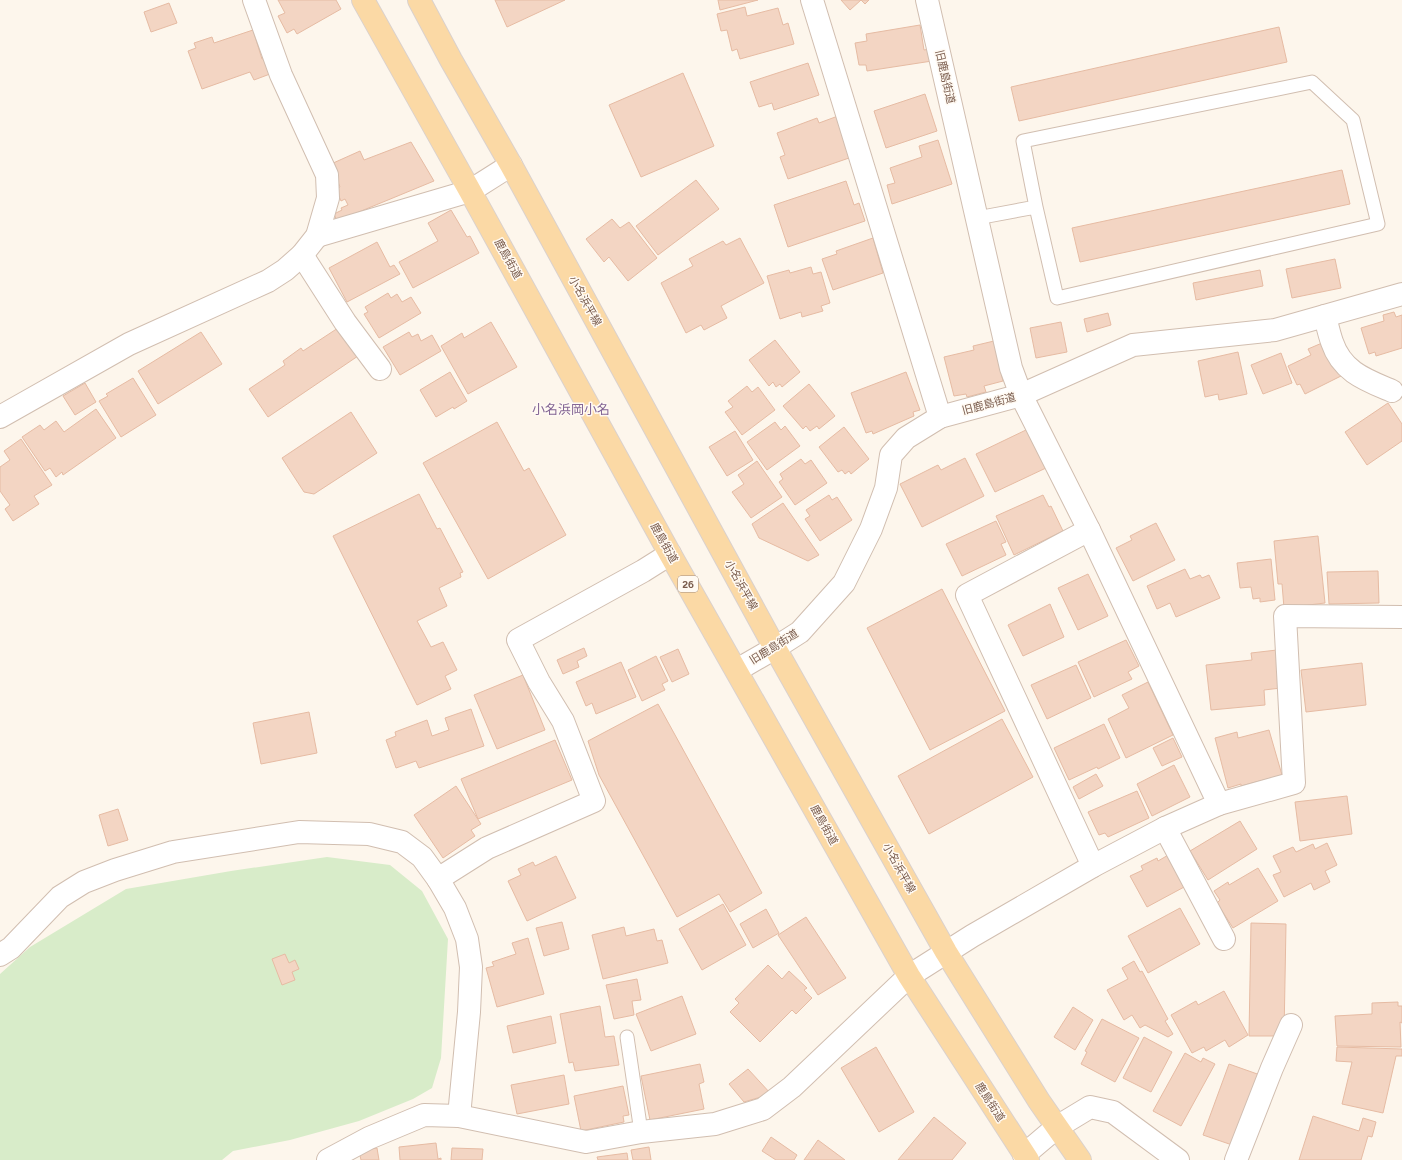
<svg xmlns="http://www.w3.org/2000/svg" width="1402" height="1160" viewBox="0 0 1402 1160" font-family="Figtree,'Noto Sans JP',sans-serif">
<style>
.green{fill:#d8ecc9}
.building{fill:#f3d5c3;stroke:#e6bba3}
.lines{fill:none;stroke-linecap:round;stroke-linejoin:round}
.service-casing{stroke:#d1beb0;stroke-width:15}
.minor-casing{stroke:#d1beb0;stroke-width:24}
.primary-casing{stroke:#dad1cd;stroke-width:24}
.service{stroke:#fff;stroke-width:13}
.minor{stroke:#fff;stroke-width:22}
.primary{stroke:#fbd9a5;stroke-width:22}
.labels{text-anchor:middle;dominant-baseline:central;stroke-width:3;stroke-linejoin:round;paint-order:stroke}
.shield{fill:#fffaf3;stroke:#a28b7f;stroke-width:1}
.shield-label{font-size:10px;font-weight:bold;fill:#7a5c4d}
.street-label{font-size:11px;fill:#7a5c4d;stroke:#fffaf3}
.quarter-label{font-size:13px;fill:#846695;stroke:#fffaf3}
</style>
<rect width="100%" height="100%" fill="#fdf6ec"/>
<path class="green" d="M327,857L390,865L422,891L448,939L441,1058L432,1088L413,1099L359,1121L290,1140L233,1151L222,1160H0V974L30,947L126,889L231,871Z"/>
<g class="building">
<path d="M278,0H336L341,9L297,34L294,29L287,33L278,16L285,13Z"/>
<path d="M495,0H565L507,27Z"/>
<path d="M718,0H758L720,10Z"/>
<path d="M841,0H869L865,4L861,0L850,10Z"/>
<path d="M169,3L177,23L151,32L144,12Z"/>
<path d="M745,7L747,16L778,8L783,25L788,23L794,44L740,59L737,49L732,51L727,30L721,31L717,14Z"/>
<path d="M920,25L924,50L930,49L932,61L867,71L866,65H859L855,43L867,41L866,34Z"/>
<path d="M1279,27L1287,62L1019,121L1011,87Z"/>
<path d="M253,30L262,59L265,58L270,74L254,80L250,72L202,89L188,51L196,48L194,43L212,37L214,43Z"/>
<path d="M808,63L819,95L774,110L772,103L759,107L750,82Z"/>
<path d="M683,73L714,146L641,177L609,105Z"/>
<path d="M925,94L937,131L886,148L874,111Z"/>
<path d="M838,116L852,157L788,179L780,157L785,155L777,133L817,118L819,123Z"/>
<path d="M938,140L952,184L892,204L887,185L895,183L890,168L922,157L919,146Z"/>
<path d="M411,142L434,181L337,221L334,214L342,210L341,208L348,205L345,199L341,201L336,189L340,187L331,164L360,151L364,160Z"/>
<path d="M1342,170L1350,204L1080,262L1072,228Z"/>
<path d="M696,180L719,209L658,255L636,226Z"/>
<path d="M846,181L854,205L859,203L865,221L788,247L774,205Z"/>
<path d="M451,210L467,237L470,236L479,253L413,288L399,262L438,241L428,223Z"/>
<path d="M612,219L620,228L629,222L657,258L628,281L609,257L604,262L586,239Z"/>
<path d="M740,238L764,283L721,306L727,318L704,330L701,325L686,333L661,283L693,266L689,259L723,241L726,245Z"/>
<path d="M873,238L883,273L833,290L822,259L837,254L836,251Z"/>
<path d="M377,242L390,267L394,265L400,274L347,302L329,268Z"/>
<path d="M1335,259L1341,288L1292,298L1286,269Z"/>
<path d="M811,267L813,274L821,272L830,303L821,306L823,311L802,317L801,312L780,319L767,276L789,270L790,273Z"/>
<path d="M1260,270L1263,286L1196,300L1193,283Z"/>
<path d="M388,293L391,298L397,294L402,302L411,297L421,313L379,338L364,314L368,312L365,307Z"/>
<path d="M1394,312L1396,317L1402,315V348L1376,356L1375,352L1369,354L1361,328L1384,321L1383,315Z"/>
<path d="M1108,313L1111,325L1087,332L1084,319Z"/>
<path d="M491,322L517,367L468,394L441,346L462,333L464,338Z"/>
<path d="M1061,322L1067,352L1036,358L1030,328Z"/>
<path d="M338,328L358,356L268,417L249,389L285,365L283,361L301,348L303,351Z"/>
<path d="M201,332L222,364L158,404L138,371Z"/>
<path d="M409,332L412,337L418,334L421,341L432,335L441,351L400,375L383,347Z"/>
<path d="M775,340L800,372L782,387L780,384L776,387L773,382L769,386L749,360Z"/>
<path d="M994,341L1003,381L984,386L986,392L967,397L966,394L954,396L944,357L974,350L973,346Z"/>
<path d="M1322,343L1343,375L1305,394L1300,384L1297,385L1288,366L1311,355L1308,349Z"/>
<path d="M1238,352L1247,394L1219,400L1218,394L1205,397L1198,361Z"/>
<path d="M1281,353L1292,383L1263,394L1251,365Z"/>
<path d="M450,372L467,401L454,409L453,407L436,417L420,390Z"/>
<path d="M906,372L920,410L913,412L914,416L873,434L872,431L866,433L851,393Z"/>
<path d="M133,378L156,415L121,437L99,401L108,396L106,394Z"/>
<path d="M85,383L96,402L75,415L63,396Z"/>
<path d="M809,384L835,416L819,429L817,426L810,431L806,426L803,429L783,406Z"/>
<path d="M747,386L752,392L758,387L775,410L742,435L725,412L733,407L728,401Z"/>
<path d="M1388,403L1402,424V441L1367,465L1345,432Z"/>
<path d="M96,409L116,438L63,475L62,472L56,477L50,468L45,471L22,437L40,425L44,430L56,421L64,432Z"/>
<path d="M351,412L377,453L314,494L304,492L282,458Z"/>
<path d="M497,422L524,471L529,468L566,535L488,579L423,463Z"/>
<path d="M775,422L781,430L785,426L800,446L767,470L747,442Z"/>
<path d="M844,427L869,459L851,474L849,471L845,474L842,470L838,472L819,447Z"/>
<path d="M1028,429L1046,468L995,492L976,454Z"/>
<path d="M735,431L753,460L727,476L709,447Z"/>
<path d="M21,439L52,485L34,496L39,504L13,521L5,509L10,505L0,491V467L10,460L4,451Z"/>
<path d="M965,458L984,496L922,527L900,484L938,465L941,470Z"/>
<path d="M801,459L805,464L811,460L827,483L795,505L779,482L783,479L780,474Z"/>
<path d="M757,461L782,497L751,518L732,492L744,484L738,475Z"/>
<path d="M419,494L437,529L440,528L463,572L460,573L461,577L439,588L447,606L417,621L431,647L443,642L457,670L445,676L451,689L417,705L333,536Z"/>
<path d="M829,495L832,500L837,497L852,520L820,541L805,519L810,516L806,510Z"/>
<path d="M1043,495L1049,507L1051,506L1063,531L1014,555L996,516Z"/>
<path d="M783,503L819,555L808,561L759,538L752,524Z"/>
<path d="M996,521L1006,542L1001,544L1006,555L962,576L946,544Z"/>
<path d="M1156,523L1175,560L1133,581L1116,548L1132,540L1130,536Z"/>
<path d="M1318,536L1325,603L1284,608L1282,584H1278L1274,541Z"/>
<path d="M1271,559L1275,600L1260,602V598L1253,599L1251,587L1240,588L1237,563Z"/>
<path d="M1185,569L1190,579L1200,575L1202,578L1209,575L1220,598L1176,617L1170,603L1157,609L1147,586Z"/>
<path d="M1378,571L1379,603L1329,604L1327,572Z"/>
<path d="M1088,574L1108,616L1078,630L1058,588Z"/>
<path d="M942,589L1005,711L930,750L867,628Z"/>
<path d="M1050,604L1064,637L1023,656L1008,625Z"/>
<path d="M1126,640L1139,666L1128,672L1132,679L1094,697L1078,662Z"/>
<path d="M584,648L587,656L577,661L579,667L563,674L557,660Z"/>
<path d="M678,649L689,674L672,682L660,657Z"/>
<path d="M1277,650L1281,688L1264,690L1265,705L1211,710L1206,665L1252,660L1251,653Z"/>
<path d="M656,656L668,681L662,684L665,690L642,701L628,670Z"/>
<path d="M621,662L636,697L596,714L592,703L586,706L576,682Z"/>
<path d="M1362,663L1366,705L1306,712L1301,670Z"/>
<path d="M1076,665L1091,698L1047,719L1031,685Z"/>
<path d="M523,675L545,730L497,749L474,695Z"/>
<path d="M1148,682L1173,735L1126,758L1108,719L1129,708L1122,695Z"/>
<path d="M658,704L762,893L730,912L719,894L677,917L599,775L588,741Z"/>
<path d="M471,709L484,746L419,768L416,761L396,768L386,740L396,736L395,732L427,720L432,736L449,730L445,718Z"/>
<path d="M309,712L317,753L261,764L253,723Z"/>
<path d="M1002,719L1033,777L929,834L898,776Z"/>
<path d="M1104,724L1120,758L1098,769L1097,767L1069,780L1054,748Z"/>
<path d="M1269,730L1282,775L1241,786V784L1228,788L1215,738L1237,732L1238,738Z"/>
<path d="M1173,738L1182,757L1162,766L1153,748Z"/>
<path d="M555,740L572,780L478,819L461,779Z"/>
<path d="M1174,765L1190,797L1152,816L1137,784Z"/>
<path d="M1096,774L1103,786L1079,799L1073,787Z"/>
<path d="M456,786L481,824L471,830L475,836L443,858L414,815Z"/>
<path d="M1137,791L1149,818L1108,837L1105,833L1099,835L1088,812Z"/>
<path d="M1347,796L1352,834L1300,841L1295,802Z"/>
<path d="M118,809L128,840L108,846L99,815Z"/>
<path d="M1240,821L1257,849L1208,880L1190,851Z"/>
<path d="M1327,843L1337,865L1325,871L1330,882L1314,890L1311,883L1284,897L1273,875L1281,872L1273,856L1293,847L1296,852L1313,844L1315,849Z"/>
<path d="M1170,854L1186,886L1147,907L1130,876L1143,870L1141,866L1157,858L1158,861Z"/>
<path d="M556,856L576,898L527,921L508,881L521,875L518,869L533,862L535,866Z"/>
<path d="M1258,868L1278,901L1233,928L1217,903L1220,900L1214,891L1228,882L1229,885Z"/>
<path d="M723,904L746,945L702,970L679,929Z"/>
<path d="M1180,908L1200,944L1148,973L1128,936Z"/>
<path d="M766,909L779,933L753,948L740,924Z"/>
<path d="M806,917L846,978L818,995L778,935Z"/>
<path d="M562,922L569,949L544,956L536,928Z"/>
<path d="M1251,923L1286,924L1284,1036H1249Z"/>
<path d="M624,927L626,936L654,929L657,941L662,940L668,963L603,979L592,935Z"/>
<path d="M528,938L544,994L497,1007L486,968L494,966L492,962L516,954L512,943Z"/>
<path d="M285,954L289,963L295,960L299,969L292,972L295,980L282,985L272,959Z"/>
<path d="M1134,961L1140,972L1142,971L1168,1019L1165,1021L1173,1034L1168,1037L1145,1025L1140,1028L1132,1015L1124,1020L1107,990L1128,979L1122,968Z"/>
<path d="M768,965L782,979L789,971L807,988L804,990L812,998L796,1014L792,1010L760,1042L730,1012L739,1003L735,999Z"/>
<path d="M637,979L641,1000L632,1001L634,1015L614,1019L606,985Z"/>
<path d="M1224,991L1248,1035L1229,1047L1225,1040L1206,1051L1204,1047L1192,1053L1171,1015L1196,1001L1198,1005Z"/>
<path d="M682,996L696,1034L651,1051L636,1014Z"/>
<path d="M1398,1002V1006H1402V1023L1400,1022L1401,1047L1337,1046L1335,1016L1372,1014V1003Z"/>
<path d="M600,1006L605,1037L614,1036L619,1065L575,1071L573,1062L569,1063L560,1014Z"/>
<path d="M1073,1007L1093,1020L1075,1050L1054,1037Z"/>
<path d="M551,1016L556,1043L513,1053L507,1026Z"/>
<path d="M1102,1019L1139,1038L1115,1082L1081,1064L1087,1052L1085,1051Z"/>
<path d="M1144,1037L1172,1052L1151,1092L1123,1078Z"/>
<path d="M876,1047L914,1112L879,1132L841,1068Z"/>
<path d="M1337,1047L1402,1049V1056H1396L1383,1113L1342,1104L1352,1062L1336,1061Z"/>
<path d="M1185,1053L1201,1062L1203,1058L1215,1064L1181,1126L1153,1111Z"/>
<path d="M700,1064L704,1082L699,1084L704,1109L650,1120L641,1076Z"/>
<path d="M1229,1064L1263,1076L1238,1147L1203,1135Z"/>
<path d="M748,1069L771,1094L744,1102L729,1084Z"/>
<path d="M564,1075L569,1104L517,1114L511,1085Z"/>
<path d="M623,1086L629,1115L623,1116L624,1122L581,1131L574,1096Z"/>
<path d="M1313,1116L1359,1131L1363,1118L1376,1122L1372,1137L1368,1136L1361,1160H1299Z"/>
<path d="M934,1117L966,1143L952,1160H898Z"/>
<path d="M771,1137L797,1155L794,1160H776L762,1151Z"/>
<path d="M818,1140L845,1160H804Z"/>
<path d="M436,1143L438,1159L441,1158V1160H400L399,1147Z"/>
<path d="M649,1147L651,1160H633L631,1150Z"/>
<path d="M377,1148L379,1160H361L359,1151Z"/>
<path d="M452,1148L483,1149L482,1160H451Z"/>
<path d="M627,1153L628,1160H598L597,1157Z"/>
</g>
<g class="lines">
<g class="service-casing">
<g id="service">
<path d="M977,218L1036,207L1057,298L1378,224L1353,120L1312,82L1023,141L1036,207"/>
<path d="M627,1037L641,1132"/>
</g>
</g>
<g class="minor-casing">
<g id="minor">
<path d="M812,0L940,417"/>
<path d="M317,236L470,191L511,165"/>
<path d="M302,255L345,322L380,369"/>
<path d="M1325,316C1327,324 1329,334 1332,342C1342,372 1366,380 1392,391"/>
<path d="M0,417L129,344L268,281L285,270L302,255L317,236L328,198L327,175L281,75L254,0"/>
<path d="M1089,530L967,595L1093,866"/>
<path d="M737,670L775,648L800,632L844,583L871,529L886,488L891,455L906,438L940,417L1021,395L1133,345L1275,330L1402,294"/>
<path d="M1219,804L1294,783L1285,616L1402,617"/>
<path d="M1165,828L1224,939"/>
<path d="M438,879L487,848L594,801L563,721L539,682L518,640L643,571L670,554"/>
<path d="M0,955L11,948L60,897L84,882L115,870L173,852L299,832L369,834L402,842L422,857L438,879L455,908L467,939L471,967L469,1012L459,1116"/>
<path d="M1024,1155L1057,1127L1090,1107L1113,1112L1178,1160"/>
<path d="M328,1160L369,1138L424,1115L459,1116L586,1142L641,1132L715,1124L763,1109L792,1087L909,976L972,936L1093,866L1165,828L1219,804L1089,530L1021,395L1011,368L927,0"/>
<path d="M1236,1160L1272,1068L1291,1025"/>
</g>
</g>
<g class="primary-casing">
<g id="primary">
<path d="M363,0L470,191L670,554L909,976L1028,1160"/>
<path d="M419,0L451,60L511,165L775,648L946,952L1039,1101L1080,1160"/>
</g>
</g>
<use href="#service" class="service"/>
<use href="#minor" class="minor"/>
<use href="#primary" class="primary"/>
</g>
<g class="labels">
<rect class="shield" x="678" y="576" width="20" height="16" rx="3"/>
<g class="shield-label">
<text x="688" y="584">26</text>
</g>
<g class="street-label">
<text transform="translate(945 77) rotate(77)">旧鹿島街道</text>
<text transform="translate(508 259) rotate(61)">鹿島街道</text>
<text transform="translate(585 301) rotate(61)">小名浜平線</text>
<text transform="translate(989 404) rotate(-15)">旧鹿島街道</text>
<text transform="translate(664 543) rotate(61)">鹿島街道</text>
<text transform="translate(741 585) rotate(61)">小名浜平線</text>
<text transform="translate(774 647) rotate(-32)">旧鹿島街道</text>
<text transform="translate(824 825) rotate(61)">鹿島街道</text>
<text transform="translate(899 868) rotate(61)">小名浜平線</text>
<text transform="translate(990 1102) rotate(57)">鹿島街道</text>
</g>
<g class="quarter-label">
<text x="571" y="409">小名浜岡小名</text>
</g>
</g>
</svg>
